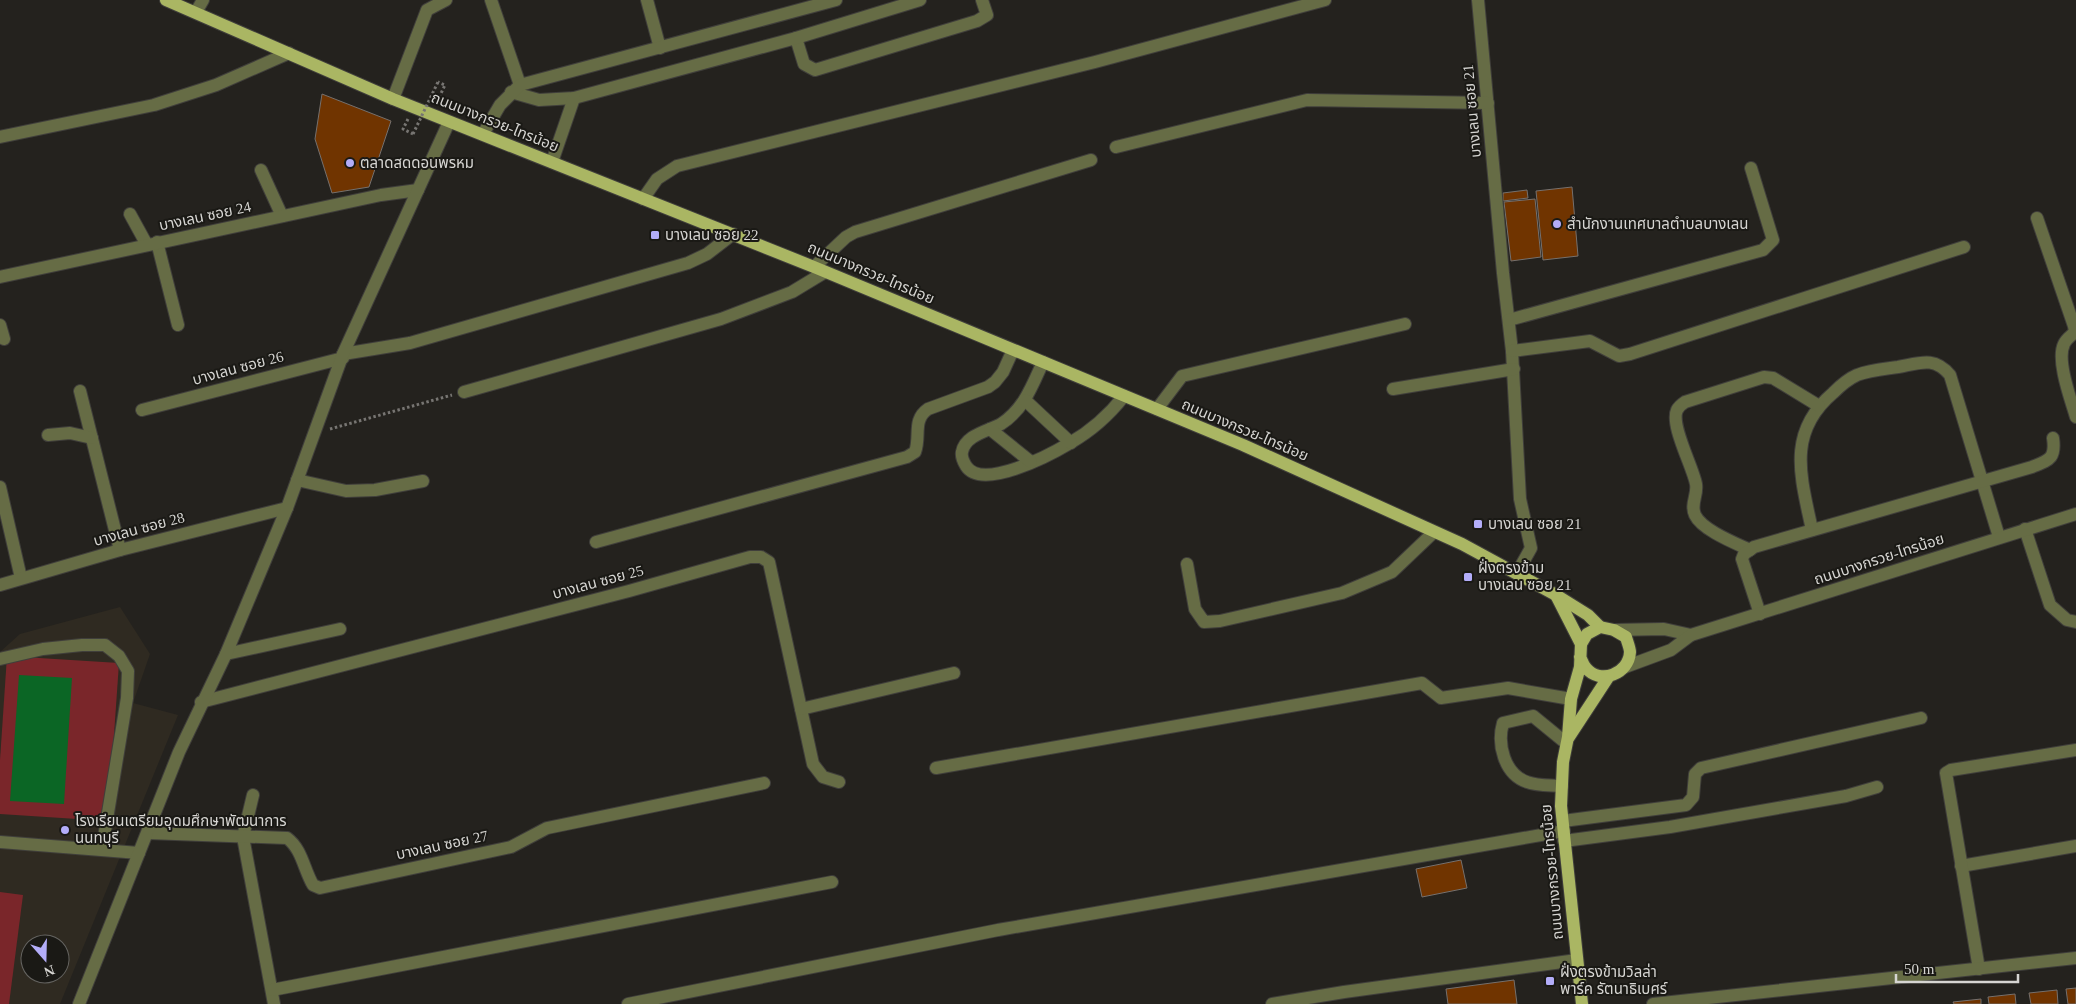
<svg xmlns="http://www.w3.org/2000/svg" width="2076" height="1004" viewBox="0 0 2076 1004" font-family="'Times New Roman','Noto Sans Thai',serif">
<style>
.built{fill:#2f2a21;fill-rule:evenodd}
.green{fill:#7a262a}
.water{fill:#0b6625}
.building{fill:#703400;stroke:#75706d}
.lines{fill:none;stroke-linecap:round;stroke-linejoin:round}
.minor-casing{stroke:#403f3b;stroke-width:14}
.major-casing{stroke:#403f3b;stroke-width:14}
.path{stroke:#777572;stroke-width:3;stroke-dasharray:2.5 2.5;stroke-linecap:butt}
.minor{stroke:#666c45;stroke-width:12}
.major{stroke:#aab663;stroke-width:12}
.path-bridge{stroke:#777572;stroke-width:3;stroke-dasharray:2.5 2.5;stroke-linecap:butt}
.poi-dot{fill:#b3adf9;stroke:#1a1915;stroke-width:2}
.labels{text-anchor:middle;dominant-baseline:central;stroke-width:4;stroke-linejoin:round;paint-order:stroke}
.street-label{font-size:15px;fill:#d6d5d2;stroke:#1a1915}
.poi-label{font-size:15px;fill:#d6d5d2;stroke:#1a1915;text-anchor:start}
</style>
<rect width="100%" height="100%" fill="#24221e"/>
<path class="built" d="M120,607L150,654L133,703L178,715L60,1004H0V652L20,634ZM30,944H60V974H30Z"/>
<g class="green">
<path d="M7,656L119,663L108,821L0,814V760Z"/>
<path d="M0,892L23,895L9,1004H0Z"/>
</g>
<path class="water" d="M19,675L72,678L64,804L10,801Z"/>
<g class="building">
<path d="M322,94L391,121L369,187L332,193L315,139Z"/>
<path d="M1572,187L1578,256L1543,260L1536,191Z"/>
<path d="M1527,190L1528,198L1503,201V193Z"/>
<path d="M1535,199L1541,257L1511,261L1504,202Z"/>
<path d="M1461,860L1467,888L1422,897L1416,869Z"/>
<path d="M1514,980L1517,1004H1448L1446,989Z"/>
<path d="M2076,988V1004H2068L2066,989Z"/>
<path d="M2057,990L2058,1004H2031L2029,993Z"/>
<path d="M2015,994L2016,1004H1989L1988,997Z"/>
<path d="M1981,999V1004H1954L1953,1002Z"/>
</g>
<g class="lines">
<g class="minor-casing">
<g id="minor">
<path d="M491,0L520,85"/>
<path d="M647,0L660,48"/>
<path d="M1478,0L1503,273L1512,351L1520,499L1531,548L1517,573"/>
<path d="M196,12L203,0"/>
<path d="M796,38L804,64L815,70L977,21L987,15L982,0"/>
<path d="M511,92L539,100L574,98L796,38L920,0"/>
<path d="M393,99L427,10L446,0"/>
<path d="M483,134L500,105L520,85L836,0"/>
<path d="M0,137L154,105L216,85L289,53"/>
<path d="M1116,147L1307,100L1488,103"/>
<path d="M552,162L574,98"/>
<path d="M261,170L282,216"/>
<path d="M643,199L657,179L677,166L1095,62L1325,0"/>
<path d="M130,214L147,245"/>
<path d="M2037,218L2074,326L2075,332C2071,336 2066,339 2064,344C2056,360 2071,400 2076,417"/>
<path d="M157,242L178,325"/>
<path d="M814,267L846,237L855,232L1091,160"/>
<path d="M0,277L381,195L418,190"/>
<path d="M1509,320L1763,250L1773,240L1751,168"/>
<path d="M0,325L4,339"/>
<path d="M1512,351L1590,341L1619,356L1630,354L1964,247"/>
<path d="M343,354L410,343L688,263L707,254L733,234"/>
<path d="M1043,362C1032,386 1024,409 1001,424C988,431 965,435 962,452C961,457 963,461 966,466C982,491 1050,455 1070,443C1091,431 1109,415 1124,396"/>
<path d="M1393,389L1514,369"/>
<path d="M80,391L120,550"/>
<path d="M464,392L721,319L792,292L825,272"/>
<path d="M1025,400L1071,443"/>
<path d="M1157,409L1182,376L1405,324"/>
<path d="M142,410L343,358"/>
<path d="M990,429L1031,462"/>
<path d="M48,435L70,433L92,438"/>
<path d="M297,480L346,491L375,490L423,481"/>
<path d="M0,487L21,578"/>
<path d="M2025,529L2050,605L2067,620L2076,622"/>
<path d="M1812,530C1801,477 1786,433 1833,393C1840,386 1848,379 1857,375C1870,370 1885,369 1898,367C1920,363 1934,356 1950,375L1999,537"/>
<path d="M596,542L907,457L915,452C921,436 912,420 928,409L988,387L995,382L1003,372L1013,350"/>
<path d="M1750,550C1735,543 1702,530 1695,515C1690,504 1698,495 1696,484C1693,467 1670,425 1677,410C1679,406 1682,404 1685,402L1764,377L1773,378L1819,406"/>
<path d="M1187,564L1195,609L1204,622L1220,621L1342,593L1392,572L1434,532"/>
<path d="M0,585L120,550L287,508"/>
<path d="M1760,614L1742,559L1744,554L1754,547L2032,467C2049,460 2056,459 2053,438"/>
<path d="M1614,630L1664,629L1691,635"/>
<path d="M226,654L340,629"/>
<path d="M0,659L43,649L82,645H105L119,656L128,671L127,698L102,849"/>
<path d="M1625,667L1671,650L1691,635L2076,514"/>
<path d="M201,702L629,591L750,557H761L769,562L813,764L823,777L839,782"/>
<path d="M801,709L954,673"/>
<path d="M936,768L1422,683L1441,698L1508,688L1571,699"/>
<path d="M1562,786C1551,785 1537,786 1527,782C1504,774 1497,744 1503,723L1533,716L1566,743"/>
<path d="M253,795L243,837L274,1004"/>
<path d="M1563,821L1686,805L1693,797L1695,774L1701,768L1921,718"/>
<path d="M148,833L287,838C302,849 304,870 313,885L320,888L511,847L547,828L764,783"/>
<path d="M1564,841L1670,827L1846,796L1877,787"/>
<path d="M0,842L139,853"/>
<path d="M1961,866L2076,846"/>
<path d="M1979,969L1946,773L1951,770L2076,750"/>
<path d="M272,990L832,882"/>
<path d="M79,1004L179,752L226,654L287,508L343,354L449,122"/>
<path d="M628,1004L998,930L1564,831"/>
<path d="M1272,1004L1344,992L1577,960"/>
<path d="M1653,1004L2076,958"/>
</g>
</g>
<g class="major-casing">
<g id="major">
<path d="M166,0L393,99L814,267L1243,445L1462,544L1556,595L1588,615L1600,627"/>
<path d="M1556,595L1581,644"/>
<path d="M1580,657C1582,660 1583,665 1586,668C1600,685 1629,674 1630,652C1630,648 1627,641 1626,637L1614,630L1600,627L1587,634L1581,644L1580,667L1571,699L1568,737L1563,762L1561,806L1582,1004"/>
<path d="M1569,737L1609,676"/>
</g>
</g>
<g class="path">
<path d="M437,102L445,85L438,82"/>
<path d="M408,119L403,129L413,134"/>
<path d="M330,429L452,395"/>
</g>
<use href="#minor" class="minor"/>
<use href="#major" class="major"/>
<path class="path-bridge" d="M413,134L438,82"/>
</g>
<g class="poi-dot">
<circle cx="350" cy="163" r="5"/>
<circle cx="1557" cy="224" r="5"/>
<rect x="650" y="230" width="10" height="10" rx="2.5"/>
<rect x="1473" y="519" width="10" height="10" rx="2.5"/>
<rect x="1463" y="572" width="10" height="10" rx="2.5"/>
<circle cx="65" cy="830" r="5"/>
<rect x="1545" y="976" width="10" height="10" rx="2.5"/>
</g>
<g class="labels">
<g class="street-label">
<text transform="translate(1472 111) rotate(-95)">บางเลน ซอย 21</text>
<text transform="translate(495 122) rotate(22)">ถนนบางกรวย-ไทรน้อย</text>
<text transform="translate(205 216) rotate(-12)">บางเลน ซอย 24</text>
<text transform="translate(871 273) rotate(23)">ถนนบางกรวย-ไทรน้อย</text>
<text transform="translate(238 368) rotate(-15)">บางเลน ซอย 26</text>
<text transform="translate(1245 430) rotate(23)">ถนนบางกรวย-ไทรน้อย</text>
<text transform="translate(139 529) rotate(-15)">บางเลน ซอย 28</text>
<text transform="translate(1879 559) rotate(-18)">ถนนบางกรวย-ไทรน้อย</text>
<text transform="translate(598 582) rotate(-15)">บางเลน ซอย 25</text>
<text transform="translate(442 845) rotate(-12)">บางเลน ซอย 27</text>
<text transform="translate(1552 872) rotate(-95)">ถนนบางกรวย-ไทรน้อย</text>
</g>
<g class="poi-label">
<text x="360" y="163">ตลาดสดดอนพรหม</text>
<text x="1567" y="224">สำนักงานเทศบาลตำบลบางเลน</text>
<text x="665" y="235">บางเลน ซอย 22</text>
<text x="1488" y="524">บางเลน ซอย 21</text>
<text x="1478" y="568">ฝั่งตรงข้าม<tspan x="1478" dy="17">บางเลน ซอย 21</tspan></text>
<text x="75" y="821">โรงเรียนเตรียมอุดมศึกษาพัฒนาการ<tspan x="75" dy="17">นนทบุรี</tspan></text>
<text x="1560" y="972">ฝั่งตรงข้ามวิลล่า<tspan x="1560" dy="17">พาร์ค รัตนาธิเบศร์</tspan></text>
</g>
</g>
<g transform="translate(45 959) rotate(160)"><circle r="24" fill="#1a1915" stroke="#656461"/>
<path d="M0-4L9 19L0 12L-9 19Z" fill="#b3adf9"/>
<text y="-8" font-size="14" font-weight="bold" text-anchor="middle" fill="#d6d5d2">N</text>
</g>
<path d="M1896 974v8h122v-8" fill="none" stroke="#d6d5d2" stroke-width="2.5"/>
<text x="1904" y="974" font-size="15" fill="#d6d5d2" stroke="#1a1915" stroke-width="4" paint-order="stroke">50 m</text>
</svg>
